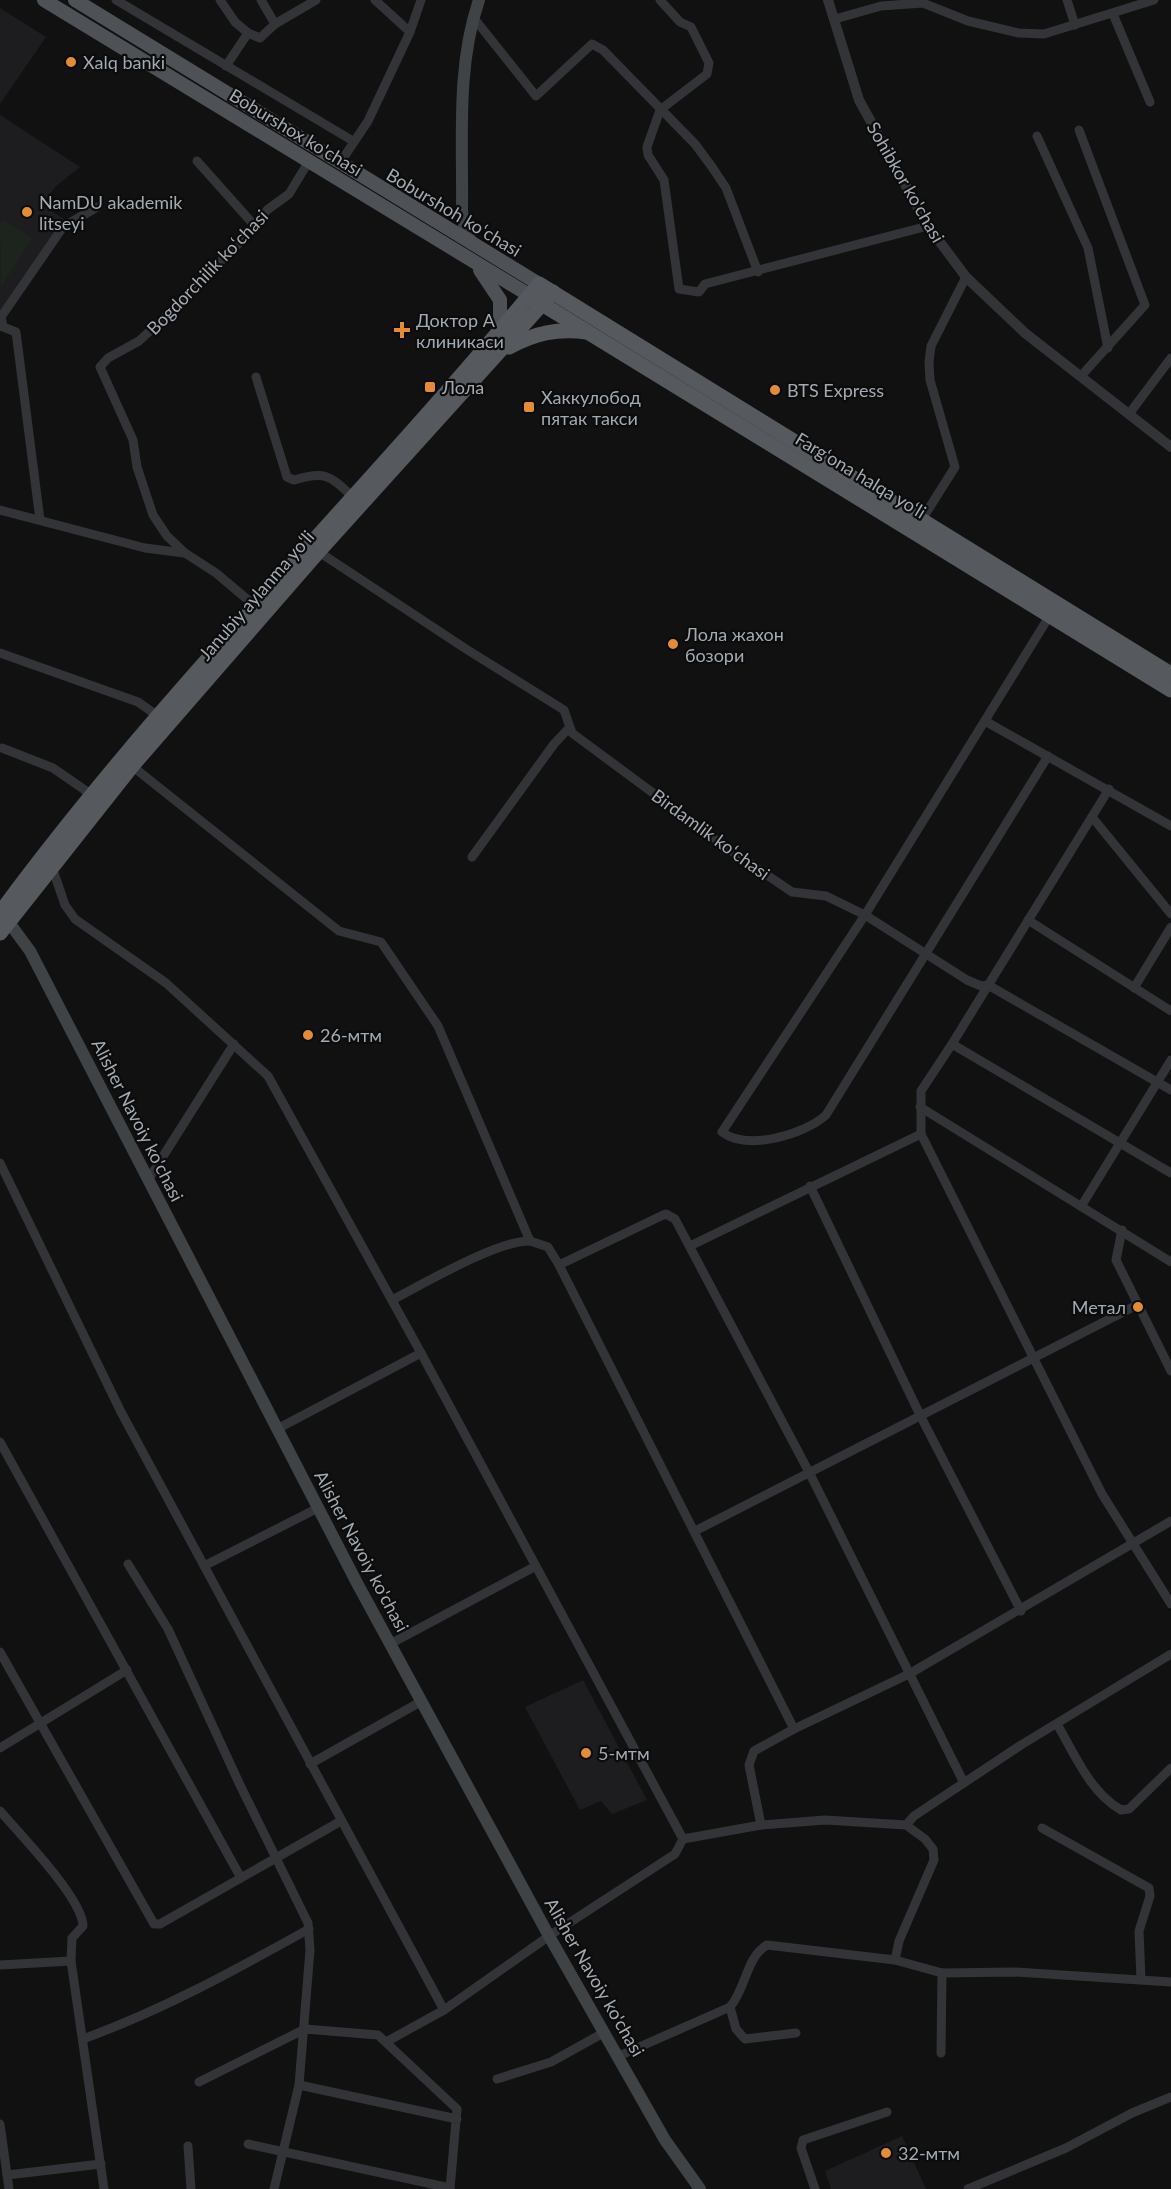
<svg xmlns="http://www.w3.org/2000/svg" width="1171" height="2189" viewBox="0 0 1171 2189" font-family="Lato,sans-serif">
<style>
.built{fill:#1d1d1f}
.green{fill:#1d241d}
.lines{fill:none;stroke-linecap:round;stroke-linejoin:round}
.minor{stroke:#323437;stroke-width:9}
.tertiary{stroke:#323437;stroke-width:10}
.secondary{stroke:#404346;stroke-width:12}
.primary{stroke:#4e5155;stroke-width:14}
.trunk{stroke:#565a5e;stroke-width:15}
.poi-dot{fill:#e38c38;stroke:#0c0c0d;stroke-width:2}
.labels{text-anchor:middle;dominant-baseline:central;stroke-width:4.5;stroke-linejoin:round;paint-order:stroke}
.poi-label{font-size:18px;fill:#a3aab2;stroke:#0c0c0d;text-anchor:start}
.street-label{font-size:18px;fill:#a3aab2;stroke:#0c0c0d}
</style>
<rect width="100%" height="100%" fill="#111112"/>
<g class="built">
<path d="M0,8L46,37L0,104Z"/>
<path d="M0,115L80,167L56,186L42,205L64,219L0,317Z"/>
<path d="M583,1680L647,1800L612,1814L601,1801L580,1810L525,1707Z"/>
<path d="M902,2136L926,2189H831L825,2171Z"/>
</g>
<path class="green" d="M2,219L32,238L1,287L0,223Z"/>
<g class="lines">
<g class="minor">
<path d="M116,0L353,141"/>
<path d="M220,0L235,22L248,33"/>
<path d="M261,0L275,24"/>
<path d="M375,0L410,32"/>
<path d="M660,0L680,22L691,27L709,63L707,74L660,110L647,147L648,155L664,180L679,289L699,292L705,284L928,226"/>
<path d="M1067,0L1075,25"/>
<path d="M1113,14L1150,102"/>
<path d="M473,17L536,96L592,44L603,50L695,144L712,167L726,188L758,272"/>
<path d="M835,19L881,6L923,3L968,21L1019,33L1044,34L1154,0"/>
<path d="M226,66L248,33L260,38L275,24L316,0"/>
<path d="M1079,130L1145,305L1081,376"/>
<path d="M1037,136L1088,248L1108,348"/>
<path d="M197,161L254,225"/>
<path d="M340,163L368,121L410,32L421,0"/>
<path d="M256,377L287,477L294,480C326,470 330,476 353,497"/>
<path d="M1129,414L1171,358"/>
<path d="M0,510L145,548L184,553"/>
<path d="M40,520L16,332L3,327L1,317L63,227L97,207"/>
<path d="M921,521L955,467L930,380L929,362L931,346L966,277"/>
<path d="M316,550L466,649L564,710L572,733L730,850L792,892L826,896L865,915L967,980L981,986L988,985L1171,1090"/>
<path d="M254,605L216,573L185,553L167,536L153,515L137,467L133,440L100,367L108,358L139,341L164,318L249,233L267,210L289,194L309,161"/>
<path d="M0,653L138,702L158,716"/>
<path d="M985,721L1171,826"/>
<path d="M2,748L53,768L92,795"/>
<path d="M1048,756L826,1115C804,1135 747,1151 722,1132L865,915L1050,615"/>
<path d="M132,766L339,931L381,942L438,1026L530,1241C498,1240 423,1284 392,1300"/>
<path d="M1109,789L952,1044L921,1091V1134L1102,1494L1171,1604"/>
<path d="M1092,817L1171,914"/>
<path d="M472,857L554,744L569,728"/>
<path d="M52,867L65,905L75,919L166,983L268,1076L421,1353L683,1839"/>
<path d="M1028,920L1171,1011"/>
<path d="M1134,988L1171,927"/>
<path d="M952,1044L1171,1173"/>
<path d="M920,1107L1171,1262"/>
<path d="M0,1163L121,1412L444,2010"/>
<path d="M148,1180L234,1044"/>
<path d="M810,1186L921,1417L1021,1611"/>
<path d="M1082,1205L1171,1060"/>
<path d="M1122,1230L1116,1260L1171,1371"/>
<path d="M530,1241L548,1247L559,1265L661,1216L666,1214L675,1219L810,1474L964,1783"/>
<path d="M690,1246L921,1134"/>
<path d="M559,1265L794,1729L909,1674L1171,1521"/>
<path d="M277,1429L421,1353"/>
<path d="M0,1442L241,1878"/>
<path d="M695,1531L1137,1305"/>
<path d="M128,1564L168,1629L240,1785L308,1923L310,1950L299,2085L274,2189"/>
<path d="M204,1566L318,1508"/>
<path d="M390,1644L536,1566"/>
<path d="M0,1652L154,1924H160L341,1821"/>
<path d="M1057,1724C1075,1755 1090,1792 1121,1810L1129,1809L1171,1768"/>
<path d="M0,1748L127,1670"/>
<path d="M310,1764L422,1701"/>
<path d="M0,1811C19,1833 83,1899 83,1926L72,1938L71,1961"/>
<path d="M761,1825L749,1765L754,1751L794,1729"/>
<path d="M906,1825L914,1816L1021,1745L1171,1654"/>
<path d="M1042,1828L1149,1888L1150,1896L1139,1931L1141,1980"/>
<path d="M0,1965L71,1961L104,2189"/>
<path d="M730,2007L736,2029L745,2039L796,2033"/>
<path d="M83,2039C163,2010 235,1970 309,1929"/>
<path d="M386,2042L444,2010L549,1936L675,1854L683,1839L761,1825L825,1820L906,1825L925,1839L933,1849L934,1860L899,1941L895,1960"/>
<path d="M941,2053L942,1973"/>
<path d="M619,2056L730,2007C746,1989 746,1957 767,1945L895,1960L942,1973L1015,1972L1171,1982"/>
<path d="M497,2079L551,2062L605,2032"/>
<path d="M199,2082L305,2029L378,2035L457,2109L450,2189"/>
<path d="M299,2085L457,2119"/>
<path d="M0,2124L9,2189"/>
<path d="M248,2144L450,2188"/>
<path d="M188,2146L191,2189"/>
<path d="M7,2175L101,2164"/>
<path d="M815,2189L801,2148L803,2140L887,2112"/>
<path d="M968,2189L1066,2148L1132,2113L1171,2097"/>
</g>
<path class="tertiary" d="M828,0L859,100L928,226L966,277L1025,333L1171,447"/>
<g class="secondary">
<path d="M472,244L464,225L462,211C463,141 456,67 479,0"/>
<path d="M5,917L30,951L357,1583L549,1936L665,2140L700,2189"/>
</g>
<g class="primary">
<path d="M44,0L529,295"/>
<path d="M75,0L539,284"/>
<path d="M480,270L500,300V330"/>
</g>
<g class="trunk">
<path d="M534,299L1171,690"/>
<path d="M509,347C536,333 557,328 587,332"/>
<path d="M0,913C164,690 363,497 539,284L1171,674"/>
<path d="M0,933L132,766L318,552L553,292"/>
</g>
</g>
<g class="poi-dot">
<circle cx="71" cy="62" r="6"/>
<circle cx="27" cy="212" r="6"/>
<path d="M399 321h6v6h6v6h-6v6h-6v-6h-6v-6h6z"/>
<rect x="424" y="381" width="12" height="12" rx="3"/>
<circle cx="775" cy="390" r="6"/>
<rect x="523" y="401" width="12" height="12" rx="3"/>
<circle cx="673" cy="644" r="6"/>
<circle cx="308" cy="1035" r="6"/>
<circle cx="1138" cy="1307" r="6"/>
<circle cx="586" cy="1753" r="6"/>
<circle cx="886" cy="2153" r="6"/>
</g>
<g class="labels">
<g class="poi-label">
<text x="83" y="62">Xalq banki</text>
<text x="39" y="202">NamDU akademik<tspan x="39" dy="21">litseyi</tspan></text>
<text x="416" y="320">Доктор А<tspan x="416" dy="21">клиникаси</tspan></text>
<text x="442" y="387">Лола</text>
<text x="787" y="390">BTS Express</text>
<text x="541" y="397">Хаккулобод<tspan x="541" dy="21">пятак такси</tspan></text>
<text x="685" y="634">Лола жахон<tspan x="685" dy="21">бозори</tspan></text>
<text x="320" y="1035">26-мтм</text>
<text x="1126" y="1307" text-anchor="end">Метал</text>
<text x="598" y="1753">5-мтм</text>
<text x="898" y="2153">32-мтм</text>
</g>
<g class="street-label">
<text transform="translate(296 132) rotate(31)">Boburshox ko'chasi</text>
<text transform="translate(906 182) rotate(60)">Sohibkor ko'chasi</text>
<text transform="translate(454 212) rotate(31)">Boburshoh koʻchasi</text>
<text transform="translate(207 272) rotate(-46)">Bogdorchilik koʻchasi</text>
<text transform="translate(861 475) rotate(31)">Farg‘ona halqa yo‘li</text>
<text transform="translate(256 595) rotate(-49)">Janubiy aylanma yoʻli</text>
<text transform="translate(711 834) rotate(36)">Birdamlik koʻchasi</text>
<text transform="translate(138 1120) rotate(63)">Alisher Navoiy ko'chasi</text>
<text transform="translate(362 1551) rotate(62)">Alisher Navoiy ko'chasi</text>
<text transform="translate(595 1977) rotate(60)">Alisher Navoiy ko'chasi</text>
</g>
</g>
</svg>
